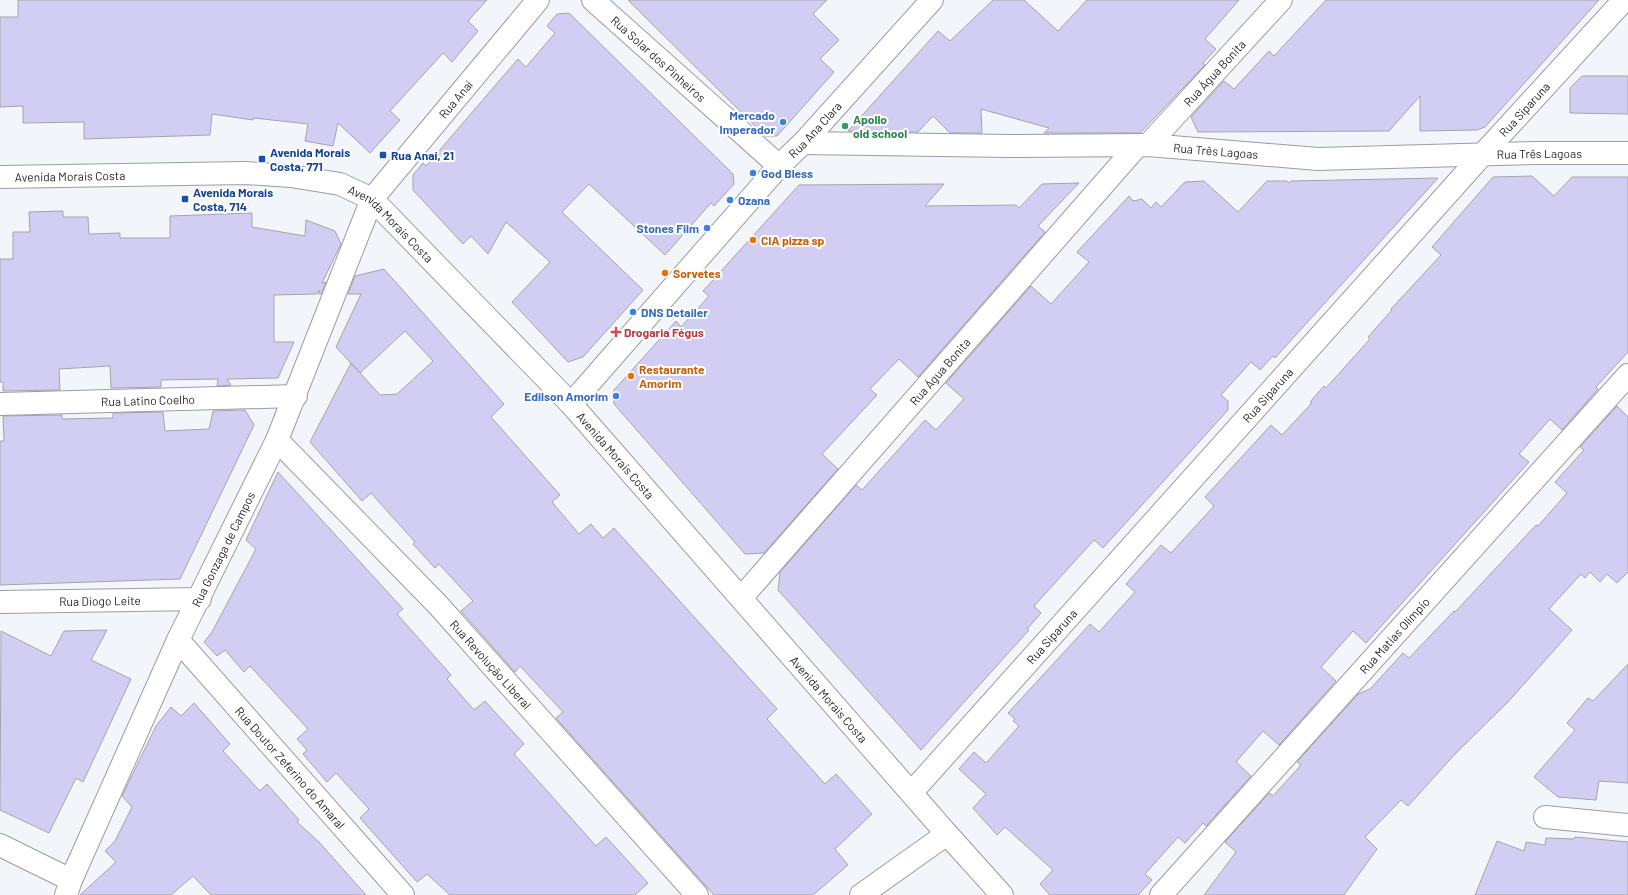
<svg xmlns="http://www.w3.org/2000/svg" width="1628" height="895" viewBox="0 0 1628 895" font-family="Barlow,sans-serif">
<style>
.building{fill:#d2cef3;stroke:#a5a4aa}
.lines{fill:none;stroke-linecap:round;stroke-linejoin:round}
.street-casing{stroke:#9a9da3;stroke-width:24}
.secondary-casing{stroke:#9a9da3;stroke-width:24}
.street{stroke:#fff;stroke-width:22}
.secondary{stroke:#fff;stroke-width:22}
.shop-dot{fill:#3f7fe0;stroke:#fff;stroke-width:1.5}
.leisure-dot{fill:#2e9e5b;stroke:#fff;stroke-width:1.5}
.transit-dot{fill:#1a4fb4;stroke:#fff;stroke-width:1.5}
.food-dot{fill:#e8710a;stroke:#fff;stroke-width:1.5}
.health-dot{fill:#e0444e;stroke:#fff;stroke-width:1.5}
.labels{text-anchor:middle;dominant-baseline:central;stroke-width:4;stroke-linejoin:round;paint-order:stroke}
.street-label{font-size:12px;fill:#28292b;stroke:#fff}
.shop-label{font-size:12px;font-weight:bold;fill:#366cbe;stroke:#fff;text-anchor:end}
.leisure-label{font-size:12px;font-weight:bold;fill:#27864d;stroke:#fff;text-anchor:start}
.transit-label{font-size:12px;font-weight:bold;fill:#164399;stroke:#fff;text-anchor:start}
.food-label{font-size:12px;font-weight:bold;fill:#c56008;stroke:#fff;text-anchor:start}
.health-label{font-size:12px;font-weight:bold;fill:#be3a42;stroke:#fff;text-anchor:start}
</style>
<rect width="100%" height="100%" fill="#f2f6fb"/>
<g class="building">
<path d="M18,0H487L468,21L478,31L452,62L443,53L390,111L400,120L370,153L338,123L333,146L305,141L308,124L254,118L253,120L212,114L210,135L84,139V122L23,123V106L0,107V17H18Z"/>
<path d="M628,0H827L813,14L839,40L820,59L834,72L777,136H765Z"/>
<path d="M993,0H1024L1058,31L1087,0H1239L1205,39L1216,49L1203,63L1205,65L1140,133H1044L1049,128L981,109L982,133H950L933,116L918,132L848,131L938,31L950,41Z"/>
<path d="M1326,0H1599L1485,127L1477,130L1420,131V96L1389,131L1198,132L1191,117L1224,81L1234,89L1269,51L1274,56Z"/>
<path d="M569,13L733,174L734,184L714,206L711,203L665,255L589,184L562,212L643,290L583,357L568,362L512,302L550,262L506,222L488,254L471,236L463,244L413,190V175L423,163L426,166L518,59L526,67L555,33L547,26L557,14Z"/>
<path d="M1582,76H1628V114L1570,113V88Z"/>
<path d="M1532,176L1554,196L1572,177H1628V352L1596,387L1598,389L1562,430L1550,419L1519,454L1529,462L1366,643L1353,631L1321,667L1336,681L1279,745L1263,731L1236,762L1251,776L1206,826L1203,823L1185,843L1178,837L1145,874L1152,880L1138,895H1050L1040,884L1053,870L1005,827L997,835L973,808L986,794L959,769L974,752L986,763L1019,726L1013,721L1015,719L1008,713L1090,624L1099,632L1135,592L1126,584L1161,545L1171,553L1214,506L1205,497L1271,425L1282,435L1312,403L1310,402L1324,386L1326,388L1370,339L1368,337L1392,310L1391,309L1441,255L1432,247L1493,177Z"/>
<path d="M1438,178L1275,358L1273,356L1260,370L1251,362L1221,395L1228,401V410L1103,548L1094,540L1034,606L1041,613L1027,629L1029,630L921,750L778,590L780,572L856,485L862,490L925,420L936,430L964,399L946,383L1031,286L1051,304L1089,262L1077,252L1129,196L1133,201L1142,199L1151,208L1156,202L1161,207L1185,182L1204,181L1238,212L1267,181H1287L1289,183L1291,181Z"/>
<path d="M1079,183L1038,226L1045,232L918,377L899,359L870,389L877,395L822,454L838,469L764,553L745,554L614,404V390L676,321L681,327L709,296L703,291L799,185L944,184L925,206L1016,205L1019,208L1042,184Z"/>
<path d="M63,211V217H88L89,234L120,233V238H170V216L252,213V227L305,236L306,220L335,231L341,244L322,283L326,282L321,294H319V290L317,294L274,295V342H294L278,378L227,379L231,385L217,386L218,379L161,380V387L111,388L110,366L59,369L60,390L3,391V382H0V259H13V232H30L29,212Z"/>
<path d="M384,269L504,404L491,417L560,495L552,502L579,534L591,524L603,538L614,528L777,709L767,719L825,784L836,774L872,814L835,849L848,865L813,895H714L556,718L563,712L520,666L515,672L461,611L473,601L439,564L435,568L413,544L415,542L371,493L362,501L310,442L351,363L380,395L397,394L433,361L405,331L360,373L336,347L361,294H348L355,276Z"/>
<path d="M1617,406L1628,417V572L1617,583L1607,574L1600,582L1590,572L1585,578L1581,574L1549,609L1572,630L1508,702L1456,753L1408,806L1401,800L1365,837L1377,849L1344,895H1204L1236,852L1225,842L1269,793L1273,796L1301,765L1297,762L1358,694L1370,689L1403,653L1409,658L1454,611L1455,612L1536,525L1538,526L1567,493L1555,482L1584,450L1580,447Z"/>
<path d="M245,410L254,425L180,579L0,585V441H4L3,416L62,415V419L113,418V413L163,412L165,431L209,429L213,411Z"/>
<path d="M278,472L403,609L397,614L451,675L447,679L474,710L485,701L524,744L514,754L556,801L596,846L606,837L648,883L635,895H450L427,874L417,882L360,818L369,809L336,773L327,782L303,754L307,750L297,739L308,729L250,666L244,672L225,650L217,656L204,642L212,632L256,549L246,540Z"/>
<path d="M107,630L91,660L131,679L83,782L76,778L49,833L0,810L1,631L51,656L64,631Z"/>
<path d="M1628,664V783L1599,781L1596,800L1558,797L1534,777L1575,730L1567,723L1588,698L1593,701Z"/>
<path d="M194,703L230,744L223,751L260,791L267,784L299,820L297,822L319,842L366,895H211L193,876L171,895H80L116,862L105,851L115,841L132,807L122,796L156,726L171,707L181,716Z"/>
<path d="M1575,837L1628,842V895H1475L1497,841L1524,851L1526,842L1545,845L1546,838L1574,839Z"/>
</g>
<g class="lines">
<g class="street-casing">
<g id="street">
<path id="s1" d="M1148,145L1281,0"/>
<path id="s2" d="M0,404L296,396"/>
<path id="s3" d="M571,404L947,834L1002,895"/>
<path id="s4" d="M277,440L438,605L697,895"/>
<path id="s5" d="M742,597L1137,146"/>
<path id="s6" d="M0,602L200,599"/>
<path id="s7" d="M178,640L403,895"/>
<path id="s8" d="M912,792L1483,154L1624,0"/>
<path d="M1545,817L1628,825"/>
<path d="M0,845L71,880"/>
<path id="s9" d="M66,895L71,880L178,640L277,440L372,199"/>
<path d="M861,895L947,834"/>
<path id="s10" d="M1161,895L1628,375"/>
</g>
</g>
<g class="secondary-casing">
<g id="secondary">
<path id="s11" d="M593,0L779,166"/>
<path id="s12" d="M803,143L1010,146L1148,145L1318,159L1536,153H1628"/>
<path id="s13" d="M0,177L245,173L291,176L340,184L372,199L571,404L779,166L803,143L932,0"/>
<path id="s14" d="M372,199L538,0"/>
</g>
</g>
<use href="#street" class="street"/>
<use href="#secondary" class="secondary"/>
</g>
<g class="shop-dot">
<circle cx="783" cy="122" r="4"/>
<circle cx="753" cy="173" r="4"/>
<circle cx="730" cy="200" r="4"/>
<circle cx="707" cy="228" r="4"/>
<circle cx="633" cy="312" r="4"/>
<circle cx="616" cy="396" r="4"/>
</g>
<circle class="leisure-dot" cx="845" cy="126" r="4"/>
<g class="transit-dot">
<rect x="379" y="151" width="8" height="8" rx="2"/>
<rect x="258" y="155" width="8" height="8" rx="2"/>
<rect x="181" y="195" width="8" height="8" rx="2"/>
</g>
<g class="food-dot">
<circle cx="753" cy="240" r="4"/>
<circle cx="665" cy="273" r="4"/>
<circle cx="631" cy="376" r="4"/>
</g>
<path class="health-dot" d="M614 326h4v4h4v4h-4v4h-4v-4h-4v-4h4z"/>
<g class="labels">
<g class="street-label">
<text stroke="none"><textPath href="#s11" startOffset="88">Rua Solar dos Pinheiros</textPath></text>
<text stroke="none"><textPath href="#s1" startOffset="98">Rua Água Bonita</textPath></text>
<text stroke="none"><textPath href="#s14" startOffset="130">Rua Anaí</textPath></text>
<text stroke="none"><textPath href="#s8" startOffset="917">Rua Siparuna</textPath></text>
<text stroke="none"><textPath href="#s13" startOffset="1029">Rua Ana Clara</textPath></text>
<text stroke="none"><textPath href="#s12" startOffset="413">Rua Três Lagoas</textPath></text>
<text stroke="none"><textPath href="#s12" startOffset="737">Rua Três Lagoas</textPath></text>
<text stroke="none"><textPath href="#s13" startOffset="70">Avenida Morais Costa</textPath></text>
<text stroke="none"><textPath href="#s13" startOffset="406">Avenida Morais Costa</textPath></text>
<text stroke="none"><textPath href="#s5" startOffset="300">Rua Água Bonita</textPath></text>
<text stroke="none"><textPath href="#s8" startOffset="533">Rua Siparuna</textPath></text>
<text stroke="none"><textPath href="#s2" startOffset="148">Rua Latino Coelho</textPath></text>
<text stroke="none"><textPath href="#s3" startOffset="68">Avenida Morais Costa</textPath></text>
<text stroke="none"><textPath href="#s9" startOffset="380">Rua Gonzaga de Campos</textPath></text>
<text stroke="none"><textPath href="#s6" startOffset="100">Rua Diogo Leite</textPath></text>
<text stroke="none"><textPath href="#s10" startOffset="349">Rua Matias Olímpio</textPath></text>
<text stroke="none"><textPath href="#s8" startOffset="209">Rua Siparuna</textPath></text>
<text stroke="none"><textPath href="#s4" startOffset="310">Rua Revolução Liberal</textPath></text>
<text stroke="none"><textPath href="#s3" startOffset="392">Avenida Morais Costa</textPath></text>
<text stroke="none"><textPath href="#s7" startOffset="170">Rua Doutor Zeferino do Amaral</textPath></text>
</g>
<g class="shop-label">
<text x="775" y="115">Mercado<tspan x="775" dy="14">Imperador</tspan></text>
<text x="761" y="173" text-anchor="start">God Bless</text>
<text x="738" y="200" text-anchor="start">Ozana</text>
<text x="699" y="228">Stones Film</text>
<text x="641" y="312" text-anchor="start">DNS Detailer</text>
<text x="608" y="396">Edilson Amorim</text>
</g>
<g class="leisure-label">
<text x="853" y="119">Apollo<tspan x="853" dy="14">old school</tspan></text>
</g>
<g class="transit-label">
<text x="270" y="152">Avenida Morais<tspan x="270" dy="14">Costa, 771</tspan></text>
<text x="391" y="155">Rua Anaí, 21</text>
<text x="193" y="192">Avenida Morais<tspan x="193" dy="14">Costa, 714</tspan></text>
</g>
<g class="food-label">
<text x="761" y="240">CIA pizza sp</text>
<text x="673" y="273">Sorvetes</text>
<text x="639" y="369">Restaurante<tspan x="639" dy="14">Amorim</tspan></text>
</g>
<g class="health-label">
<text x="624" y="332">Drogaria Fégus</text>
</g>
</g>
</svg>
